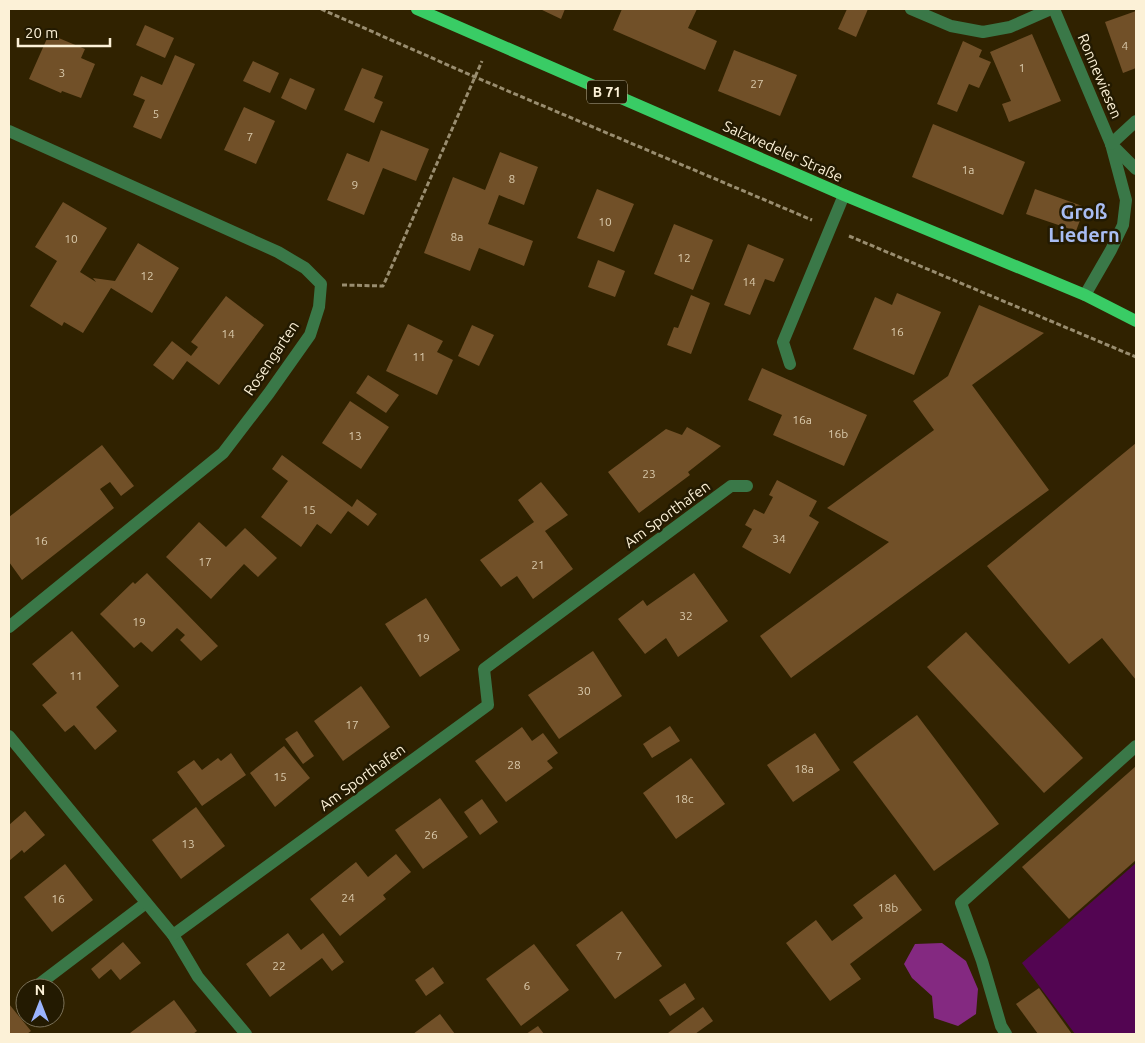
<svg xmlns="http://www.w3.org/2000/svg" width="1145" height="1043" viewBox="0 0 1145 1043" font-family="Ubuntu,sans-serif">
<style>
.green{fill:#530552}
.forest{fill:#842981}
.building{fill:#715028}
.lines{fill:none;stroke-linecap:round;stroke-linejoin:round}
.path{stroke:#998d6f;stroke-width:3;stroke-dasharray:5 2.5;stroke-linecap:butt}
.lane{stroke:#3a7848;stroke-width:12}
.street{stroke:#3a7848;stroke-width:12}
.primary{stroke:#39cc65;stroke-width:12}
.labels{text-anchor:middle;dominant-baseline:central;stroke-width:5;stroke-linejoin:round;paint-order:stroke}
.number-label{font-size:12px;fill:#d9c9ab}
.shield{fill:#231a01;stroke:#bbb097;stroke-width:1}
.shield-label{font-size:14px;font-weight:bold;fill:#fcf1d7}
.street-label{font-size:15px;fill:#fcf1d7;stroke:#231a01}
.district-label{font-size:20px;font-weight:bold;fill:#a9bdf3;stroke:#231a01}
</style>
<rect width="100%" height="100%" fill="#302200"/>
<path class="green" d="M1136,863V1034H1075L1022,963Z"/>
<path class="forest" d="M942,943L966,961L978,989L976,1014L958,1026L934,1018L932,996L912,978L904,964L915,944Z"/>
<g class="building">
<path d="M540,9H565L561,19Z"/>
<path d="M622,9H697L688,28L717,41L705,70L613,30Z"/>
<path d="M847,9H868L856,37L838,29Z"/>
<path d="M1136,11V68L1123,73L1105,22Z"/>
<path d="M145,25L174,38L165,58L136,45Z"/>
<path d="M49,34L85,49L81,58L95,64L81,98L62,91L61,93L29,79Z"/>
<path d="M1032,34L1061,101L1009,122L1002,104L1011,101L990,52Z"/>
<path d="M963,41L982,50L979,57L991,62L979,88L969,84L957,112L937,104Z"/>
<path d="M734,50L797,75L780,116L718,91Z"/>
<path d="M175,55L195,64L161,139L133,127L145,100L133,95L141,76L162,85Z"/>
<path d="M253,61L279,73L270,93L243,81Z"/>
<path d="M362,68L383,76L374,98L383,102L374,123L344,110Z"/>
<path d="M290,78L315,89L306,110L281,98Z"/>
<path d="M244,107L275,121L256,164L224,150Z"/>
<path d="M933,124L1025,162L1003,215L912,177Z"/>
<path d="M381,130L429,149L416,181L383,168L364,215L327,200L347,153L369,162Z"/>
<path d="M500,152L538,167L524,205L499,195L488,224L533,241L524,266L479,248L470,271L424,253L453,177L485,190Z"/>
<path d="M597,189L634,204L614,252L577,238Z"/>
<path d="M1035,189L1085,207L1076,231L1026,214Z"/>
<path d="M63,202L107,228L80,272L96,282L93,278L115,281L138,243L179,268L152,313L111,288L83,333L64,322L62,326L30,306L57,261L35,247Z"/>
<path d="M674,224L713,240L693,290L654,274Z"/>
<path d="M748,244L784,259L774,282L765,279L750,315L724,305Z"/>
<path d="M598,260L625,271L615,297L588,287Z"/>
<path d="M897,293L941,312L914,375L853,349L875,297L892,305Z"/>
<path d="M691,295L710,303L691,354L667,345L674,327L678,328Z"/>
<path d="M226,296L264,325L219,385L187,361L173,380L153,365L172,341L191,356L198,347L191,342Z"/>
<path d="M979,305L1044,333L972,385L1049,490L791,678L760,636L889,542L827,508L934,430L913,401L948,376Z"/>
<path d="M408,324L443,341L437,352L453,360L437,395L386,371Z"/>
<path d="M472,325L494,335L479,366L458,356Z"/>
<path d="M762,368L867,415L844,466L773,435L782,415L748,400Z"/>
<path d="M368,375L399,395L386,413L356,393Z"/>
<path d="M350,401L389,427L361,469L322,443Z"/>
<path d="M687,427L721,446L688,472L690,475L639,513L608,472L666,429L682,435Z"/>
<path d="M1136,443V680L1102,638L1069,664L987,566Z"/>
<path d="M102,445L134,486L121,496L110,482L100,489L114,508L22,580L9,562V517Z"/>
<path d="M282,455L352,507L357,499L377,514L368,526L348,511L331,534L317,524L301,547L261,517L288,481L272,469Z"/>
<path d="M777,480L817,501L809,516L819,522L790,574L742,547L752,529L745,525L754,509L764,514L773,497L769,495Z"/>
<path d="M541,482L568,515L545,531L573,569L533,599L517,576L501,587L480,560L534,522L518,500Z"/>
<path d="M199,522L226,547L245,528L277,558L258,577L244,564L211,599L166,557Z"/>
<path d="M147,573L218,646L201,661L180,640L185,635L177,628L152,652L141,642L134,648L100,614L133,582L135,584Z"/>
<path d="M694,573L728,621L678,657L666,638L645,654L618,619L643,600L647,606Z"/>
<path d="M426,598L460,650L420,677L385,624Z"/>
<path d="M72,631L119,686L96,707L117,731L95,750L74,725L65,732L42,705L57,693L32,664Z"/>
<path d="M966,632L1083,758L1044,793L927,667Z"/>
<path d="M593,651L622,696L559,739L528,695Z"/>
<path d="M361,686L390,727L343,761L314,721Z"/>
<path d="M917,715L999,824L934,871L853,762Z"/>
<path d="M670,726L680,741L652,758L643,744Z"/>
<path d="M522,727L532,741L543,733L558,753L547,761L553,768L506,802L475,761Z"/>
<path d="M297,731L314,756L303,764L285,739Z"/>
<path d="M815,733L840,770L793,802L767,765Z"/>
<path d="M284,746L310,778L275,807L250,773Z"/>
<path d="M231,753L246,775L202,806L177,772L194,760L202,770L218,758L221,761Z"/>
<path d="M691,758L725,804L676,839L643,793Z"/>
<path d="M1136,766V860L1069,919L1022,867Z"/>
<path d="M440,798L468,837L423,869L395,830Z"/>
<path d="M482,799L498,822L480,835L464,812Z"/>
<path d="M196,807L225,846L181,879L152,840Z"/>
<path d="M25,811L45,835L24,853L22,850L9,861V825Z"/>
<path d="M396,854L411,872L383,895L386,899L340,936L310,899L356,862L368,877Z"/>
<path d="M65,864L93,900L52,932L24,897Z"/>
<path d="M895,874L922,910L850,964L861,979L830,1001L786,943L816,920L832,941L863,918L853,905Z"/>
<path d="M622,911L662,966L615,999L576,945Z"/>
<path d="M288,933L301,950L323,933L344,962L332,971L322,958L270,997L246,964Z"/>
<path d="M123,942L141,963L120,980L111,969L99,979L91,969Z"/>
<path d="M534,944L569,990L521,1026L486,979Z"/>
<path d="M433,967L444,983L426,996L415,980Z"/>
<path d="M685,983L695,999L670,1016L659,1000Z"/>
<path d="M1039,988L1072,1034H1038L1016,1004Z"/>
<path d="M174,1000L197,1031L193,1034H132L130,1033Z"/>
<path d="M9,1004L31,1031L27,1034H9Z"/>
<path d="M703,1007L713,1021L695,1034H669L668,1033Z"/>
<path d="M440,1014L455,1034H413Z"/>
<path d="M538,1026L544,1034H526Z"/>
</g>
<g class="lines">
<g class="path">
<path d="M321,9L475,77L812,220"/>
<path d="M849,236L1136,357"/>
<path d="M342,285L383,286L482,61"/>
</g>
<g class="lane">
<path d="M790,364L783,342L844,195"/>
<path d="M34,988L146,903"/>
<path d="M1006,1034L1001,1026L982,961L961,903L1136,746"/>
</g>
<g class="street">
<path d="M911,9L951,26L983,32L1010,27L1051,9"/>
<path d="M1054,9L1111,144L1126,200L1123,225L1111,250L1085,295"/>
<path d="M9,131L278,252L305,268L321,284L319,307L310,335L269,393L223,453L9,627"/>
<path d="M1111,144L1136,169"/>
<path d="M1111,144L1136,121"/>
<path d="M9,736L173,935L198,977L246,1034"/>
<path d="M173,935L488,705L484,669L731,486H747"/>
</g>
<path class="primary" d="M417,9L844,195L1085,295L1136,321"/>
</g>
<g class="labels">
<g class="number-label">
<text x="1125" y="45">4</text>
<text x="1022" y="67">1</text>
<text x="62" y="72">3</text>
<text x="757" y="83">27</text>
<text x="156" y="113">5</text>
<text x="250" y="136">7</text>
<text x="968" y="169">1a</text>
<text x="512" y="178">8</text>
<text x="355" y="184">9</text>
<text x="605" y="221">10</text>
<text x="457" y="236">8a</text>
<text x="71" y="238">10</text>
<text x="684" y="257">12</text>
<text x="147" y="275">12</text>
<text x="749" y="281">14</text>
<text x="897" y="331">16</text>
<text x="228" y="333">14</text>
<text x="419" y="356">11</text>
<text x="802" y="419">16a</text>
<text x="838" y="433">16b</text>
<text x="355" y="435">13</text>
<text x="649" y="473">23</text>
<text x="309" y="509">15</text>
<text x="779" y="538">34</text>
<text x="41" y="540">16</text>
<text x="205" y="561">17</text>
<text x="538" y="564">21</text>
<text x="686" y="615">32</text>
<text x="139" y="621">19</text>
<text x="423" y="637">19</text>
<text x="76" y="675">11</text>
<text x="584" y="690">30</text>
<text x="352" y="724">17</text>
<text x="514" y="764">28</text>
<text x="804" y="768">18a</text>
<text x="280" y="776">15</text>
<text x="684" y="798">18c</text>
<text x="431" y="834">26</text>
<text x="188" y="843">13</text>
<text x="348" y="897">24</text>
<text x="58" y="898">16</text>
<text x="888" y="907">18b</text>
<text x="619" y="955">7</text>
<text x="279" y="965">22</text>
<text x="527" y="985">6</text>
</g>
<rect class="shield" x="587" y="80.5" width="40" height="23" rx="4"/>
<g class="shield-label">
<text x="607" y="92">B 71</text>
</g>
<g class="street-label">
<text transform="translate(1100 76) rotate(67)">Ronnewiesen</text>
<text transform="translate(783 151) rotate(24)">Salzwedeler Straße</text>
<text transform="translate(271 358) rotate(-56)">Rosengarten</text>
<text transform="translate(667 514) rotate(-36)">Am Sporthafen</text>
<text transform="translate(362 777) rotate(-36)">Am Sporthafen</text>
</g>
<g class="district-label">
<text x="1084" y="211">Groß<tspan x="1084" dy="23">Liedern</tspan></text>
</g>
</g>
<rect width="1145" height="1043" fill="none" stroke="#fcf1d7" stroke-width="20"/>
<g transform="translate(40 1003)"><circle r="24" fill="#231a01" stroke="#7a7057"/>
<path d="M0-4L9 19L0 12L-9 19Z" fill="#9bb4fd"/>
<text y="-8" font-size="14" font-weight="bold" text-anchor="middle" fill="#fcf1d7">N</text>
</g>
<path d="M18 38v8h92v-8" fill="none" stroke="#fcf1d7" stroke-width="2.5"/>
<text x="25" y="38" font-size="15" fill="#fcf1d7" stroke="#231a01" stroke-width="4" paint-order="stroke">20 m</text>
</svg>
